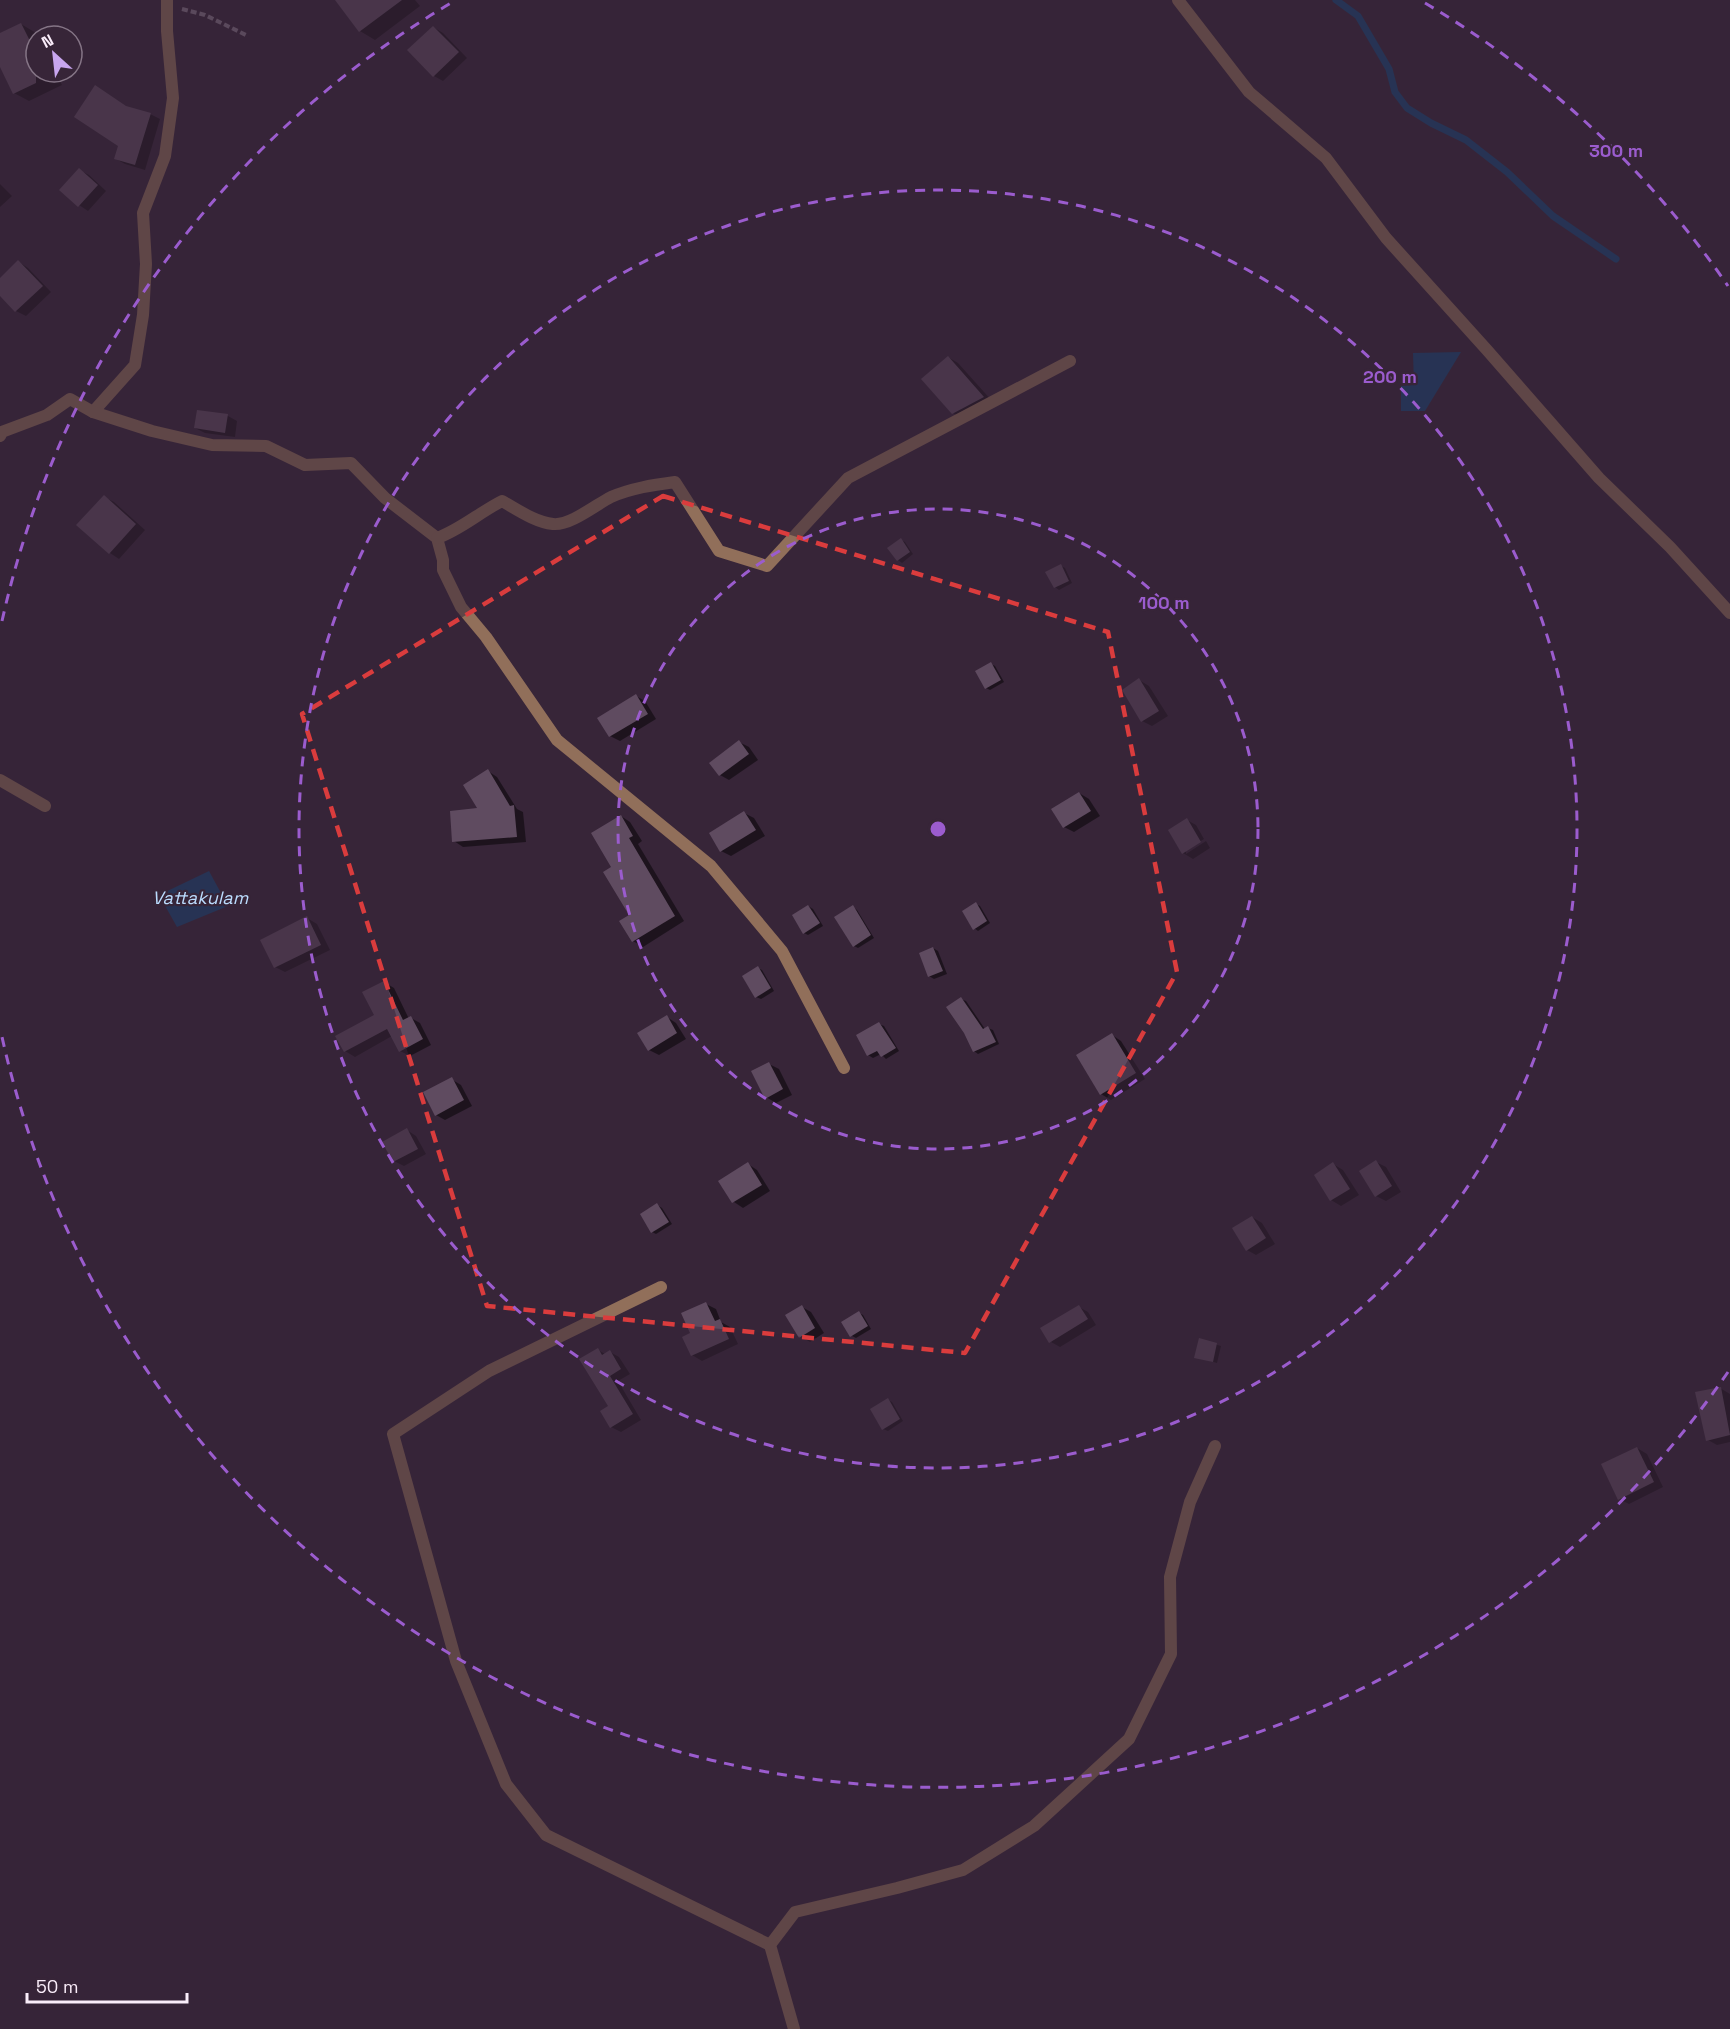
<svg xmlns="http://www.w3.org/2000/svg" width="1730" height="2029" viewBox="0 0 1730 2029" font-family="'Space Grotesk',sans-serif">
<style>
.water{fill:#144675}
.shadow{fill:#0007}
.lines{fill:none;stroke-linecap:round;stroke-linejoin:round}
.stream{stroke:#144675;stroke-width:7}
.building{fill:#5f4b60}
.path{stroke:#867687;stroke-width:4;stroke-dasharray:6 3;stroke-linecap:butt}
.minor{stroke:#916f5a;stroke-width:12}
.marked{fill:none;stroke:#da3c3d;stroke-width:4.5;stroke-dasharray:12 8;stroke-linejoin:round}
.ring{fill:none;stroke:#9b5cce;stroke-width:3;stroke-dasharray:10 8}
.labels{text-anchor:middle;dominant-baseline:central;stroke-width:4.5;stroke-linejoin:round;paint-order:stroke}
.water-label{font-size:18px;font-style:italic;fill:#bbdcfe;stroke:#372538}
.centre{fill:#9b5cce;stroke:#372538;stroke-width:3}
.ring-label{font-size:18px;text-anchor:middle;font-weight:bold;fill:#9b5cce;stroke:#372538;stroke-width:4.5;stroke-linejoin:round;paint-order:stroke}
</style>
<rect width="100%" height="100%" fill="#372538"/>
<g class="water">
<path d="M1461,352L1425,411H1401V386L1414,385L1413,353Z"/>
<path d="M209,871L228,906L177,927L159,895Z"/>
</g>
<g class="shadow">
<path d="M337,0H415L420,6L375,40L360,31Z"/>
<path d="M21,24L36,33L37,36H36V72H55L62,85L29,101L14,93L0,64V35Z"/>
<path d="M433,27L443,33L467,58L443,81L434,76Z"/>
<path d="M128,108L150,114L160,119L145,170L125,164L116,159Z"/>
<path d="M79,170L89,175L106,191L88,211L79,205Z"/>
<path d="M0,184L12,196L0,207Z"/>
<path d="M19,262L28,268L51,292L26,316L16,311L0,294V280Z"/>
<path d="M948,357L958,363L993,402L962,418L953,413Z"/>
<path d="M228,416L237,421L235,437L205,433L195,428Z"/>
<path d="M104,497L114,502L145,530L119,559L110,553Z"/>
<path d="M901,540L905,542L913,554L902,563L898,560Z"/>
<path d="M1061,566L1065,568L1072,583L1059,590L1055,587Z"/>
<path d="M991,664L995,666L1004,682L990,690L986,688Z"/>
<path d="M1139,680L1149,686L1168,716L1152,726L1142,721Z"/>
<path d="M636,696L645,701L656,719L620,741L610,736Z"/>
<path d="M739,742L749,747L758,760L729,780L720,775Z"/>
<path d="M488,771L497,777L517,809L523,812L526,842L463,847L454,841L480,810Z"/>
<path d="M1079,793L1089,799L1100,816L1074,832L1064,827Z"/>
<path d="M744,813L754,818L765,836L731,856L721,851Z"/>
<path d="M621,816L630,822L642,841L638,844L684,921L643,947L633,941L621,922L631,915L613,867Z"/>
<path d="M1187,820L1196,825L1204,839L1186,850V854L1206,841L1210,848L1193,859L1183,853Z"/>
<path d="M976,904L980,906L990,923L978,931L974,928Z"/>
<path d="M808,906L813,909L823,926L808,935L804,933Z"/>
<path d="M853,907L857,910L874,938L858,948L854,946Z"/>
<path d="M307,918L317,924L330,950L285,972L275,967Z"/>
<path d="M933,948L938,951L947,974L934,979L929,976Z"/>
<path d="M758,968L762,970L774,991L761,999L756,997Z"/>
<path d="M384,982L394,988L409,1019L411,1018L420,1023L431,1045L410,1056L400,1051L392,1036L355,1057L345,1051L376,1016Z"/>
<path d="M961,999L966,1001L985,1029L988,1028L993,1030L999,1044L978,1054L974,1051Z"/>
<path d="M667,1017L676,1023L686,1039L659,1055L649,1050Z"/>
<path d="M879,1024L884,1026L899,1051L886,1059L881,1054L873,1058L868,1055Z"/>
<path d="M1112,1035L1121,1041L1145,1079L1111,1100L1101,1094Z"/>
<path d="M769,1064L779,1069L792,1095L776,1103L766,1097Z"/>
<path d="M451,1079L461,1085L472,1106L445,1120L436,1115Z"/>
<path d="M407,1130L416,1136L426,1154L404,1166L394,1161Z"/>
<path d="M1376,1162L1386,1167L1401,1192L1386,1201L1376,1196Z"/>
<path d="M748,1164L757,1170L770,1191L743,1208L734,1202L720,1181Z"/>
<path d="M1333,1164L1343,1170L1359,1195L1341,1206L1331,1200L1316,1175Z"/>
<path d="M657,1205L662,1208L672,1224L656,1234L652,1232Z"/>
<path d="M1252,1217L1262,1223L1275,1244L1256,1255L1247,1250Z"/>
<path d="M706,1304L716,1309L721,1322L730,1327L738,1344L702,1361L692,1355V1334Z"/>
<path d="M802,1307L811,1312L824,1333L810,1342L800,1336Z"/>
<path d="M1079,1307L1088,1312L1096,1325L1060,1347L1051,1342Z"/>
<path d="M859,1313L863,1315L871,1329L856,1338L852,1336Z"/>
<path d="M1200,1340L1221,1346L1217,1363L1196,1357Z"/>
<path d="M598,1350L605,1354L610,1352L619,1357L630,1374L618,1381L641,1420L621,1432L611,1427L610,1407Z"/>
<path d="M1720,1388L1730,1394V1442L1717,1445L1708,1440Z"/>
<path d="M888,1400L892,1402L903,1421L888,1431L883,1429Z"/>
<path d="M1637,1448L1647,1454L1663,1487L1629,1504L1619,1499Z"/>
</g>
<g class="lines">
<path class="stream" d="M1336,0L1358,16L1389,69L1395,92L1407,108L1431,123L1466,140L1507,172L1553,216L1616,259"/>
</g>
<g class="building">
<path d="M335,0H402L359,32Z"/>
<path d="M21,23L36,53V83L13,94L0,67V33Z"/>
<path d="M433,26L459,52L433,77L407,50Z"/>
<path d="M95,85L126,106L151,113L135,165L114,159L118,146L74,117Z"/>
<path d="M79,168L98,185L78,207L59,190Z"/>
<path d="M18,260L43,286L15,312L0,296V278Z"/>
<path d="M948,356L984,397L952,414L921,379Z"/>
<path d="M197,410L228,414L225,433L194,428Z"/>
<path d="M104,495L136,524L109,554L76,525Z"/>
<path d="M901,538L910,552L897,561L887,548Z"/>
<path d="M1061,564L1069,581L1054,588L1045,572Z"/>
<path d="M991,662L1001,680L985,689L975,671Z"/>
<path d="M1139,678L1159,711L1141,722L1122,690Z"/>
<path d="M636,694L648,714L609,737L597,718Z"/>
<path d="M739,740L749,754L719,776L709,763Z"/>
<path d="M488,769L510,806L514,805L517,837L452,842L450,811L477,808L463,785Z"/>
<path d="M1079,792L1091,811L1063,828L1051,809Z"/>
<path d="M744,811L756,830L720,852L709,833Z"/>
<path d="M621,815L633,836L629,838L675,916L632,942L619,921L629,915L603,872L611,867L591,833Z"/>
<path d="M1187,818L1201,842L1182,854L1168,830Z"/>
<path d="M976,902L987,921L973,930L962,911Z"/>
<path d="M808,905L820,923L803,934L792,915Z"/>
<path d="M853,905L871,935L853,947L834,917Z"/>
<path d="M307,916L321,945L274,968L260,940Z"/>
<path d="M933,947L943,971L928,977L919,953Z"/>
<path d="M758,966L771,988L755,998L742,976Z"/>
<path d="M384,981L403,1020L411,1016L423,1039L399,1052L387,1029L344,1052L335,1036L374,1015L362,992Z"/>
<path d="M961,997L983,1029L988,1026L996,1042L973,1052L964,1033L946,1007Z"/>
<path d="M667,1015L677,1033L648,1051L637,1033Z"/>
<path d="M879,1022L896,1048L881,1057L877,1051L867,1056L856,1035Z"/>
<path d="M1112,1033L1136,1073L1100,1095L1076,1055Z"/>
<path d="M769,1062L783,1089L765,1099L751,1071Z"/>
<path d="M452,1077L464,1100L435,1116L423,1092Z"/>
<path d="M407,1128L418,1149L393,1162L382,1142Z"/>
<path d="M1376,1160L1392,1186L1375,1197L1359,1171Z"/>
<path d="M748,1162L762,1185L732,1203L718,1181Z"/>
<path d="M1333,1162L1350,1189L1330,1201L1314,1175Z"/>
<path d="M657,1203L669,1222L651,1233L640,1214Z"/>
<path d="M1252,1216L1266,1238L1246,1251L1232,1228Z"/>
<path d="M706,1302L715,1321L720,1319L729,1339L691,1356L682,1337L690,1333L681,1313Z"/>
<path d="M802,1305L815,1328L799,1338L785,1315Z"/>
<path d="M1079,1305L1088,1319L1049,1343L1040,1328Z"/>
<path d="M859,1311L868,1326L850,1337L841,1322Z"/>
<path d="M1199,1338L1217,1343L1213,1362L1194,1358Z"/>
<path d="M598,1348L602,1355L610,1350L621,1369L610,1376L633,1414L610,1428L600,1411L608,1406L579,1359Z"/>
<path d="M1721,1387L1730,1435L1706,1441L1695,1392Z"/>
<path d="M888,1398L900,1419L882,1430L870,1409Z"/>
<path d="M1637,1447L1654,1482L1618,1500L1601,1464Z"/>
</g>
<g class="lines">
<path class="path" d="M182,9L205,15L248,36"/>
<g class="minor">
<path d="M1178,0L1249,92L1326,158L1386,238L1487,350L1599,478L1670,547L1730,613"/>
<path d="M93,412L135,365L143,315L146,264L143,213L165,156L173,98L167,31V0"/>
<path d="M0,436L2,432L47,415L70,399L93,412L152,431L212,445L266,446L305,465L351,463L385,498L437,538L443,560V570L461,607L486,637L557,740L711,866L782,951L844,1068"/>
<path d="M437,538C460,530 480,512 502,501C518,510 535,522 553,524C570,526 597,504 611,497C632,488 653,485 675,482L719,551L767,566L848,478L1070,361"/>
<path d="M0,780L45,806"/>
<path d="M661,1287L489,1371L393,1434L456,1661L506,1784L546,1835L770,1945"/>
<path d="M794,2029L770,1945L795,1912L897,1888L963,1870L1034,1826L1129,1739L1171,1654L1170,1577L1190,1502L1215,1446"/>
</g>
</g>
<path d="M0 0H1730V2029H0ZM663,496L1108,632L1177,972L965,1353L487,1306L302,714Z" fill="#372538" fill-opacity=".55" fill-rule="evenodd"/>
<path class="marked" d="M663,496L1108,632L1177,972L965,1353L487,1306L302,714Z"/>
<g class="ring">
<circle cx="938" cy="829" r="320"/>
<circle cx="938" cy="829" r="639"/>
<path d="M1728 1372A959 959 0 0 1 2 1037M2 621A959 959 0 0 1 451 3M1425 3A959 959 0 0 1 1728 286"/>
</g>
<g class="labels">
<g class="water-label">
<text x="200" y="897">Vattakulam</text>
</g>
</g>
<circle cx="938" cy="829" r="9" class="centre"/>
<g class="ring-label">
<text x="1616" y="157">300 m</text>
<text x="1390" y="383">200 m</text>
<text x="1164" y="609">100 m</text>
</g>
<g transform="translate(54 54) rotate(333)"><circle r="28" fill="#372538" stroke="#857586" stroke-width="1.5"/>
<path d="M0-4.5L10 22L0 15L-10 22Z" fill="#c8a6ef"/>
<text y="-9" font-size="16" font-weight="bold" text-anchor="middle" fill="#faedfa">N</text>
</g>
<path d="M27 1993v9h160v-9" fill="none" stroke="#faedfa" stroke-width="3"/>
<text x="36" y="1993" font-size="18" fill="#faedfa" stroke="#372538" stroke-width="4.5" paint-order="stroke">50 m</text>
</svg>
